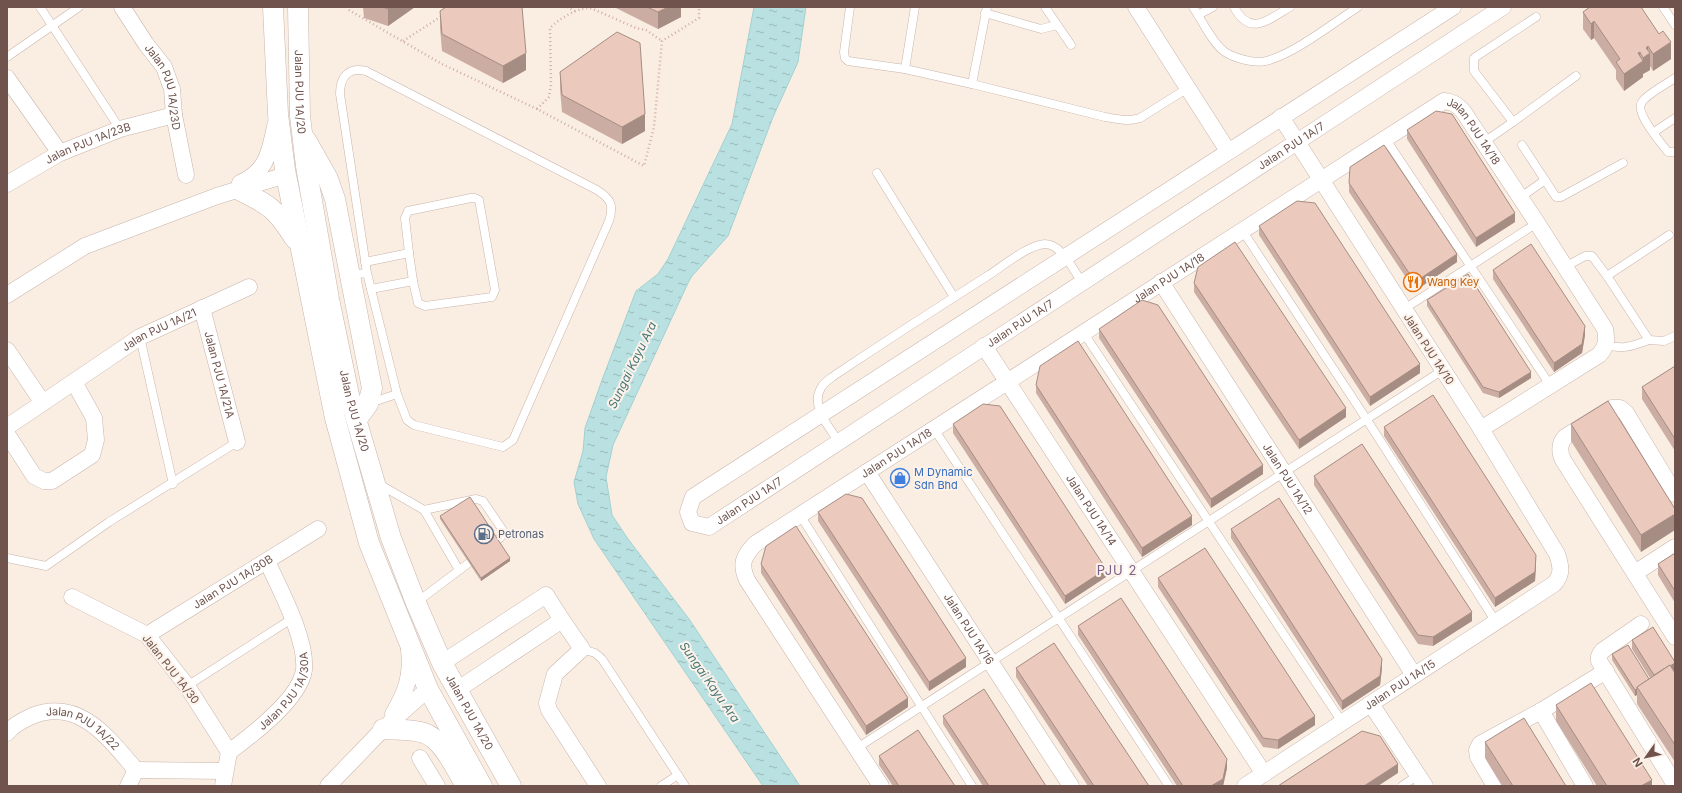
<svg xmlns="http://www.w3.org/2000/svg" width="1682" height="793" viewBox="0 0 1682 793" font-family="Inter,sans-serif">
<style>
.water{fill:url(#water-ripples);stroke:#a1d1d1}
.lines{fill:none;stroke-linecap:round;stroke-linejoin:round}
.service-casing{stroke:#c9b4ab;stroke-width:9}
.minor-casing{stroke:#c9b4ab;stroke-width:17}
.tertiary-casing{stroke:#c9b4ab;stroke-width:21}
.path{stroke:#d0ada1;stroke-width:2.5;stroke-dasharray:1 3;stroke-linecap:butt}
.service{stroke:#fff;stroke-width:8}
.minor{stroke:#fff;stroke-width:16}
.tertiary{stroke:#fff;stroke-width:20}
.wall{fill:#cbada3}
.shaded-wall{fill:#a58d84}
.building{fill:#ecc9bd;stroke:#a58d84}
.labels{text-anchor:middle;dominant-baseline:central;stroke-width:4;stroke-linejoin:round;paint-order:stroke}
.street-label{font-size:11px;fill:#6f534c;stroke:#fdf2e9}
.food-label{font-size:11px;fill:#c56008;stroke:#fdf2e9;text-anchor:start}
.shop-label{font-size:11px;fill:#366cbe;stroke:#fdf2e9;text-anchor:start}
.service-label{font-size:11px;fill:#4e5e75;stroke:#fdf2e9;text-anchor:start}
.water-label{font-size:12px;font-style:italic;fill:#45787a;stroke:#fdf2e9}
.quarter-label{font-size:13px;letter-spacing:1px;fill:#79648c;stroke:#fdf2e9}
</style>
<defs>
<pattern id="water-ripples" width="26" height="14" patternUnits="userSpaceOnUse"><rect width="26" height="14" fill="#bae1e1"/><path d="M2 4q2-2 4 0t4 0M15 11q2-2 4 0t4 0" fill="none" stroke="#9bb9b9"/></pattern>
</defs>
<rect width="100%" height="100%" fill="#faeee3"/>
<path class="water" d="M754,7H806L798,62L773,117L728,236L692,276L688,283L613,445L606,477L612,515L628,539L689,619L800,786H763L594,539L578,504L574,482L583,451L585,428L602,380L636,291L658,274L668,259L732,124Z"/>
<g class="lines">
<g class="service-casing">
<g id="service">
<path d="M40,7L120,129"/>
<path d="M850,7L844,52L845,58L848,61L905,69"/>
<path d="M915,7L905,69L972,84L1105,117C1117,119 1128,122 1140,118L1188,88"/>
<path d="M1045,7L1071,45"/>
<path d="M1193,7C1201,19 1213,44 1225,52C1234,58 1255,64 1266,61C1294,54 1332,24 1358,7"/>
<path d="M1234,7C1250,37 1268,20 1290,7"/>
<path d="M1663,7L1675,25"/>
<path d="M985,13L1041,29L1057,25"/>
<path d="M1198,15L1213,7"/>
<path d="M1536,17L1474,58V71L1513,122L1576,76"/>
<path d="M7,57L79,7"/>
<path d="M1675,78C1668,83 1646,95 1642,102C1634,112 1661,143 1668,152H1675"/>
<path d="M972,84L987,7"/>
<path d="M1654,132L1675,118"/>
<path d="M1385,138L1550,385"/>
<path d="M1484,142L1513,122"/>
<path d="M1522,145L1556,197H1561L1623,163"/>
<path d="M877,173L954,297"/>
<path d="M1521,197L1545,180"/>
<path d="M1242,230L1367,420L1496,622"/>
<path d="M409,253L413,281"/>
<path d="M365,262L409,253L405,218L408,211L471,198H475L479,200L495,290L492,297L425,306L418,303L413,281L371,289"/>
<path d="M1565,267L1585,256H1592L1607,276L1649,340C1632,346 1624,350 1606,345"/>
<path d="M349,275L367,273L340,94C340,77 348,67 366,71L597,190C611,199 614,205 609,221L513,440L503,447L414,425L407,420L397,394L367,273"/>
<path d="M1607,276L1669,235"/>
<path d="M1404,309L1537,223"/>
<path d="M1083,332L1342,722"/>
<path d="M140,337L173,484"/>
<path d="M1649,340L1664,341L1675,336"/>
<path d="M370,403L397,394"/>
<path d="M934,429L1169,786"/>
<path d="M839,442C829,427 810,406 821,388C824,382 830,379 835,375C886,341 937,308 989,275C1003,266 1028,245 1045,244C1062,244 1073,270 1082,282"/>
<path d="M377,483L424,510L476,499L483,501L504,532L500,538L490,546"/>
<path d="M424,510L459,570"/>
<path d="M800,515L972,786"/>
<path d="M7,558L46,566L109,522L237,442"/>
<path d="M417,602L478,556"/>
<path d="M582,649L595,653L602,659L685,786"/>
<path d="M187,686L293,618"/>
<path d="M857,748L1443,370"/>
<path d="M661,786L678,775"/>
<path d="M1402,786L1418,775"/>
</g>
</g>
<g class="minor-casing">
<g id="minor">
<path id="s1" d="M122,7L146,44L164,67L172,89L174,115L186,175"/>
<path d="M1136,7L1228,151"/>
<path id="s2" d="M1453,7L693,497L688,512L692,523L709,527L1503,7"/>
<path d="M7,78L60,153"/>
<path d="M240,183C271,169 269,148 277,119"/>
<path id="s3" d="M7,184L60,153L120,129L174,115"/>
<path id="s4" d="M1161,282L1414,675"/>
<path d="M7,295L85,246L217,196L286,175"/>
<path id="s5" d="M202,308L237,442"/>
<path id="s6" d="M984,346L1264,774"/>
<path d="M7,350L43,403"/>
<path id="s7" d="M7,427L140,337L249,287"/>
<path d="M7,434L34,476L44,481H52L92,455L96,440L94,418L74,382"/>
<path id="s8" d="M867,472L1071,786"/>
<path d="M1675,494L1626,413L1620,408H1612L1565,437C1559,444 1559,451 1563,460L1675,637"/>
<path d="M1635,573L1675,547"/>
<path d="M72,597L147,635L187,686L229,752"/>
<path d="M562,620L582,649L555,674L547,703L549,710L598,786"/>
<path d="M1641,624L1602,651L1599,656V661L1674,783"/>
<path id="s9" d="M147,635L318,529"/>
<path d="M442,663L546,595L562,620L457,690"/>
<path d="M1371,704L1425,786"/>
<path d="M1541,711L1585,786"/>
<path d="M393,714C406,692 412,676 409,649"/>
<path id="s10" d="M7,733C13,725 23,720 32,716C80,697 109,739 136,770"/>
<path d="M420,758L437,786"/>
<path d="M136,770L225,771"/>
<path d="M128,786L136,770"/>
<path id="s11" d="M223,786L229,752C252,735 300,699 304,670C307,639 280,590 267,561"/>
<path d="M328,786L383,729L428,689"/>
<path id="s12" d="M881,786L747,580C740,564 743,557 755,544L1444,101C1452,102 1457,104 1463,111L1537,223L1605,329C1607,339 1607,347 1599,355L1481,429"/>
<path id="s13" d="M1245,786L1554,584C1563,574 1561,566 1557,554L1481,429L1281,117"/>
<path d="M1495,786L1478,757L1477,750L1480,744L1541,711L1606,671"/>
</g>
</g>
<g class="tertiary-casing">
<g id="tertiary">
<path d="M273,7L278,114L285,170L335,418L369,543L428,689L482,786"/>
<path id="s14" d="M298,7L300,116L306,166L329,299L349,395L391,538L416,603L442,663L511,786"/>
<path d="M306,140L328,179L335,199L372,388L368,404L357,419"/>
<path d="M239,190C270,205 277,210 295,239"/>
<path d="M383,729C396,730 412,729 424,733C443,739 456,770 466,786"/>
</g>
</g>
<g class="path">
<path d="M347,7V9L442,64L537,109L644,166L654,127L662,41L699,18V7"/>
<path d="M567,7L575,11"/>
<path d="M403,41L442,16"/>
<path d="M537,109L549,97L551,85L550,28C559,19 580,5 593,9L636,28L646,30L662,41"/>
</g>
<use href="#service" class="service"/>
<use href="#minor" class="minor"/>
<use href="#tertiary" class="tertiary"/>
</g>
<g class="wall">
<path d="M363,7H415L388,26L364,18Z"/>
<path d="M614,7H681V17L658,29Z"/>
<path d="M1590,7H1641L1671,59L1653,71L1650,66V70L1643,74V77L1624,91L1616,79V70L1594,38L1591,40L1583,29V12Z"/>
<path d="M440,11L526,70L503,83L442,51L440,28Z"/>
<path d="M560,72L645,131L622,144L562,112L560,89Z"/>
<path d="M1407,130L1515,222L1476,247L1407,139Z"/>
<path d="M1349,183L1457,262L1415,291L1349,192Z"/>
<path d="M1259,226L1420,373L1370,406L1259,235Z"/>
<path d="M1493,270L1585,335L1582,353L1554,372L1493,279Z"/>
<path d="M1194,283L1346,417L1299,449L1194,292Z"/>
<path d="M1427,300L1531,378L1499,398L1483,393L1427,306Z"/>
<path d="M1099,329L1263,474L1211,508L1099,338Z"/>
<path d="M1675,366V451L1642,399V387Z"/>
<path d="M1036,385L1192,525L1142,557L1036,393Z"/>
<path d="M953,424L1106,577L1065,604L953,433Z"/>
<path d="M1571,424L1675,509L1641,552L1571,441Z"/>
<path d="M1384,427L1536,564L1535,581L1495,607L1384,436Z"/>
<path d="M1314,476L1472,621L1433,646L1418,644L1314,485Z"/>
<path d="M818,512L966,667L929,691L818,521Z"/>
<path d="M440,516L510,561L481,581L440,519Z"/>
<path d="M1231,529L1382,668L1380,685L1342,710L1231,538Z"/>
<path d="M1675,553V603L1658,575V564Z"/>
<path d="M761,564L908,707L866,735L761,573Z"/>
<path d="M1158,578L1315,725L1278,749L1263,747L1158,587Z"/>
<path d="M1078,626L1227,768L1223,786H1177L1078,635Z"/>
<path d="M1632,640L1675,662L1674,673H1675V762L1637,704V695L1635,696L1612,660V654L1649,679L1650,678L1632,649Z"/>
<path d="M1016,668L1149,786H1088L1016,677Z"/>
<path d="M1556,705L1652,786H1597L1556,721Z"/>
<path d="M943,716L1046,786H983L943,724Z"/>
<path d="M1485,742L1566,786H1502L1485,758Z"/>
<path d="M879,756L955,786H893L879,765Z"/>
</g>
<g class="shaded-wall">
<path d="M390,7H415L388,26V9Z"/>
<path d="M668,7H681V17L658,29V12Z"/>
<path d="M1594,21V38L1591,40V24Z"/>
<path d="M1671,42V59L1653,71V54Z"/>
<path d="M1648,46V55L1650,53V70L1643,74V58L1646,48Z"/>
<path d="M1640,52V63L1643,61V77L1624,91V74L1638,53Z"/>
<path d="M526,53V70L503,83V66Z"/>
<path d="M645,114V131L622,144V127Z"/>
<path d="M1515,213V222L1476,247V238Z"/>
<path d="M1457,254V262L1415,291V282Z"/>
<path d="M1585,326V335L1582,353L1554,372V363Z"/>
<path d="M1420,364V373L1370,406V397Z"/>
<path d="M1531,372V378L1499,398V392Z"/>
<path d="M1346,408V417L1299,449V440Z"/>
<path d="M1263,465V474L1211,508V499Z"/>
<path d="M1675,514V530L1641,552V535Z"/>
<path d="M1192,516V525L1142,557V548Z"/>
<path d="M1536,555V564L1535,581L1495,607V598Z"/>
<path d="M510,558V561L481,581V578Z"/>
<path d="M1106,569V577L1065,604V596Z"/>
<path d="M1472,612V621L1433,646V637Z"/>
<path d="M966,658V667L929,691V682Z"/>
<path d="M1382,659V668L1380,685L1342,710V701Z"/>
<path d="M1675,663V672L1655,685V676Z"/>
<path d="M1637,689V695L1635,696V690Z"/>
<path d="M908,698V707L866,735V726Z"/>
<path d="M1315,716V725L1278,749V740Z"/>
<path d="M1227,759V768L1223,786H1211Z"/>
<path d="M1398,764V773L1378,786H1364Z"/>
<path d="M1652,780V786H1641Z"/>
</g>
<g class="building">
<path d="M383,7H390L388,9Z"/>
<path d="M446,7H522L526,53L503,66L442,34L440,11Z"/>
<path d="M647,7H668L658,12Z"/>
<path d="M1590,7H1606V8L1607,7H1641L1659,34L1663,31L1671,42L1653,54L1648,46L1646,48L1650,53L1643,58L1640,52L1638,53L1643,61L1624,74L1616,62L1620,59L1594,21L1591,24L1583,12Z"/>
<path d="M617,32L640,43L645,114L622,127L562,95L560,72Z"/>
<path d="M1436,111L1452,114L1515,213L1476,238L1407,130Z"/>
<path d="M1384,145L1457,254L1415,282L1349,183L1350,167Z"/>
<path d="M1297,201L1315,203L1420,364L1370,397L1259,226Z"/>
<path d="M1235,242L1346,408L1299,440L1194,283L1198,267Z"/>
<path d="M1531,244L1585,326L1582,344L1554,363L1493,270Z"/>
<path d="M1468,274L1531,372L1499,392L1483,387L1427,300Z"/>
<path d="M1142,300L1158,305L1263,465L1211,499L1099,329Z"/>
<path d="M1078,341L1192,516L1142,548L1036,385L1040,366Z"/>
<path d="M1675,366V439L1642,387Z"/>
<path d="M1433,395L1536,555L1535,572L1495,598L1384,427Z"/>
<path d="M1608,401L1675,509V514L1641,535L1571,424Z"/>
<path d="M983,404L1000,406L1106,569L1065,596L953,424Z"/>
<path d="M1362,444L1472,612L1433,637L1418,635L1314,476Z"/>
<path d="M846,494L862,498L966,658L929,682L818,512Z"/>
<path d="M470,497L510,558L481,578L440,516Z"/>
<path d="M1279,498L1382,659L1380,676L1342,701L1231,529Z"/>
<path d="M796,526L908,698L866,726L761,564L766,546Z"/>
<path d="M1205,548L1315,716L1278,740L1263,738L1158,578Z"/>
<path d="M1675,553V591L1658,564Z"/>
<path d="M1121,598L1227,759L1223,779L1211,786H1183L1078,626Z"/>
<path d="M1653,627L1675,662V663L1670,666V665L1654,675L1632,640Z"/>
<path d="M1054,643L1149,786H1094L1016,668Z"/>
<path d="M1628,645L1649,679L1637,687V689L1635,690L1612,654Z"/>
<path d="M1670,665L1675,673V745L1637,687Z"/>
<path d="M1591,683L1652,780L1641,786H1607L1556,705Z"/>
<path d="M984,689L1046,786H989L943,716Z"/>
<path d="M1524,718L1566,786H1513L1485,742Z"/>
<path d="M918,730L955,786H899L879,756Z"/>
<path d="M1362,731L1380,736L1398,764L1364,786H1278Z"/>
</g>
<defs>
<g id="restaurant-ring" transform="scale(1)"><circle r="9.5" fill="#fdf2e9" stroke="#e8710a" stroke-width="1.5"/><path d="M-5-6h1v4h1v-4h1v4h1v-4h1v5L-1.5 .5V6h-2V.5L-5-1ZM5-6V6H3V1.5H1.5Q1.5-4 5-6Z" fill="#e8710a"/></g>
<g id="shop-ring" transform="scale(1)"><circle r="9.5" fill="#fdf2e9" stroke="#3f7fe0" stroke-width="1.5"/><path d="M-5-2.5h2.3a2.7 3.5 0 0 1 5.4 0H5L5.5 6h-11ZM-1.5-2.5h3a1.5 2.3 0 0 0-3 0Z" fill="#3f7fe0"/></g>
<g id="fuel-ring" transform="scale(1)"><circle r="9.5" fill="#fdf2e9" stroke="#5c6f8a" stroke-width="1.5"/><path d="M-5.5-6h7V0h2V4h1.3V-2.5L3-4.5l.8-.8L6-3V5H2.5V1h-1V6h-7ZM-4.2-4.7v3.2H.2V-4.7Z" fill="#5c6f8a"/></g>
</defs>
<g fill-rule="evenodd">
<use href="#restaurant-ring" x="1413" y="282"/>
<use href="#shop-ring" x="900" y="478"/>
<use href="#fuel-ring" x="484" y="534"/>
</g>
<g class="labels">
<g class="street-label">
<text stroke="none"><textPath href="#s1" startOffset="92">Jalan PJU 1A/23D</textPath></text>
<text stroke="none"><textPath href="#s14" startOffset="85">Jalan PJU 1A/20</textPath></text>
<text stroke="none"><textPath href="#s12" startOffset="1149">Jalan PJU 1A/18</textPath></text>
<text stroke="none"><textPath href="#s3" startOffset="91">Jalan PJU 1A/23B</textPath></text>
<text stroke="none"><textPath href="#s2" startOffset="1645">Jalan PJU 1A/7</textPath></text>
<text stroke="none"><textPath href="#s12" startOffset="778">Jalan PJU 1A/18</textPath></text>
<text stroke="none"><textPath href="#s2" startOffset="1321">Jalan PJU 1A/7</textPath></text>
<text stroke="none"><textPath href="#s7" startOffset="181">Jalan PJU 1A/21</textPath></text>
<text transform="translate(1429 349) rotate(57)">Jalan PJU 1A/10</text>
<text stroke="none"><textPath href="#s5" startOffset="69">Jalan PJU 1A/21A</textPath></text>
<text stroke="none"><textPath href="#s14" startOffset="409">Jalan PJU 1A/20</textPath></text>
<text stroke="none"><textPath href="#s12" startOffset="454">Jalan PJU 1A/18</textPath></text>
<text stroke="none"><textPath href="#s4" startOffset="234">Jalan PJU 1A/12</textPath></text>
<text stroke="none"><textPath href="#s2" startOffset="997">Jalan PJU 1A/7</textPath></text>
<text stroke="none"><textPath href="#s6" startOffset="196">Jalan PJU 1A/14</textPath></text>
<text stroke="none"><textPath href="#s9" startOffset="101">Jalan PJU 1A/30B</textPath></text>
<text stroke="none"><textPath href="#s8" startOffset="187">Jalan PJU 1A/16</textPath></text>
<text transform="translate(171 669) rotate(52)">Jalan PJU 1A/30</text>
<text stroke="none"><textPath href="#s13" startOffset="185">Jalan PJU 1A/15</textPath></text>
<text stroke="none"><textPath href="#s11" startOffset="120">Jalan PJU 1A/30A</textPath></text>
<text stroke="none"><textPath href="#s14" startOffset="733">Jalan PJU 1A/20</textPath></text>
<text stroke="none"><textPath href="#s10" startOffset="87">Jalan PJU 1A/22</textPath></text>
</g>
<g class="food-label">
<text x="1427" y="282">Wang Key</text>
</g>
<g class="shop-label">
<text x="914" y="472">M Dynamic<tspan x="914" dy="13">Sdn Bhd</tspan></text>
</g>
<g class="service-label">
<text x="498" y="534">Petronas</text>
</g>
<g class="water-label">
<text transform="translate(632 365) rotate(-64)">Sungai Kayu Ara</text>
<text transform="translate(710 682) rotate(55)">Sungai Kayu Ara</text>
</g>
<g class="quarter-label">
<text x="1117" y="570">PJU 2</text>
</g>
</g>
<rect width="1682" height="793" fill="none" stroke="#6f534c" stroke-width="16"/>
<g transform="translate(1646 757) rotate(237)" stroke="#fdf2e9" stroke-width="3" paint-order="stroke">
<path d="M0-3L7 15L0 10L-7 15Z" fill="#6f534c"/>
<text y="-6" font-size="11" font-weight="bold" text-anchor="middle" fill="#6f534c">N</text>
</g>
</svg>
